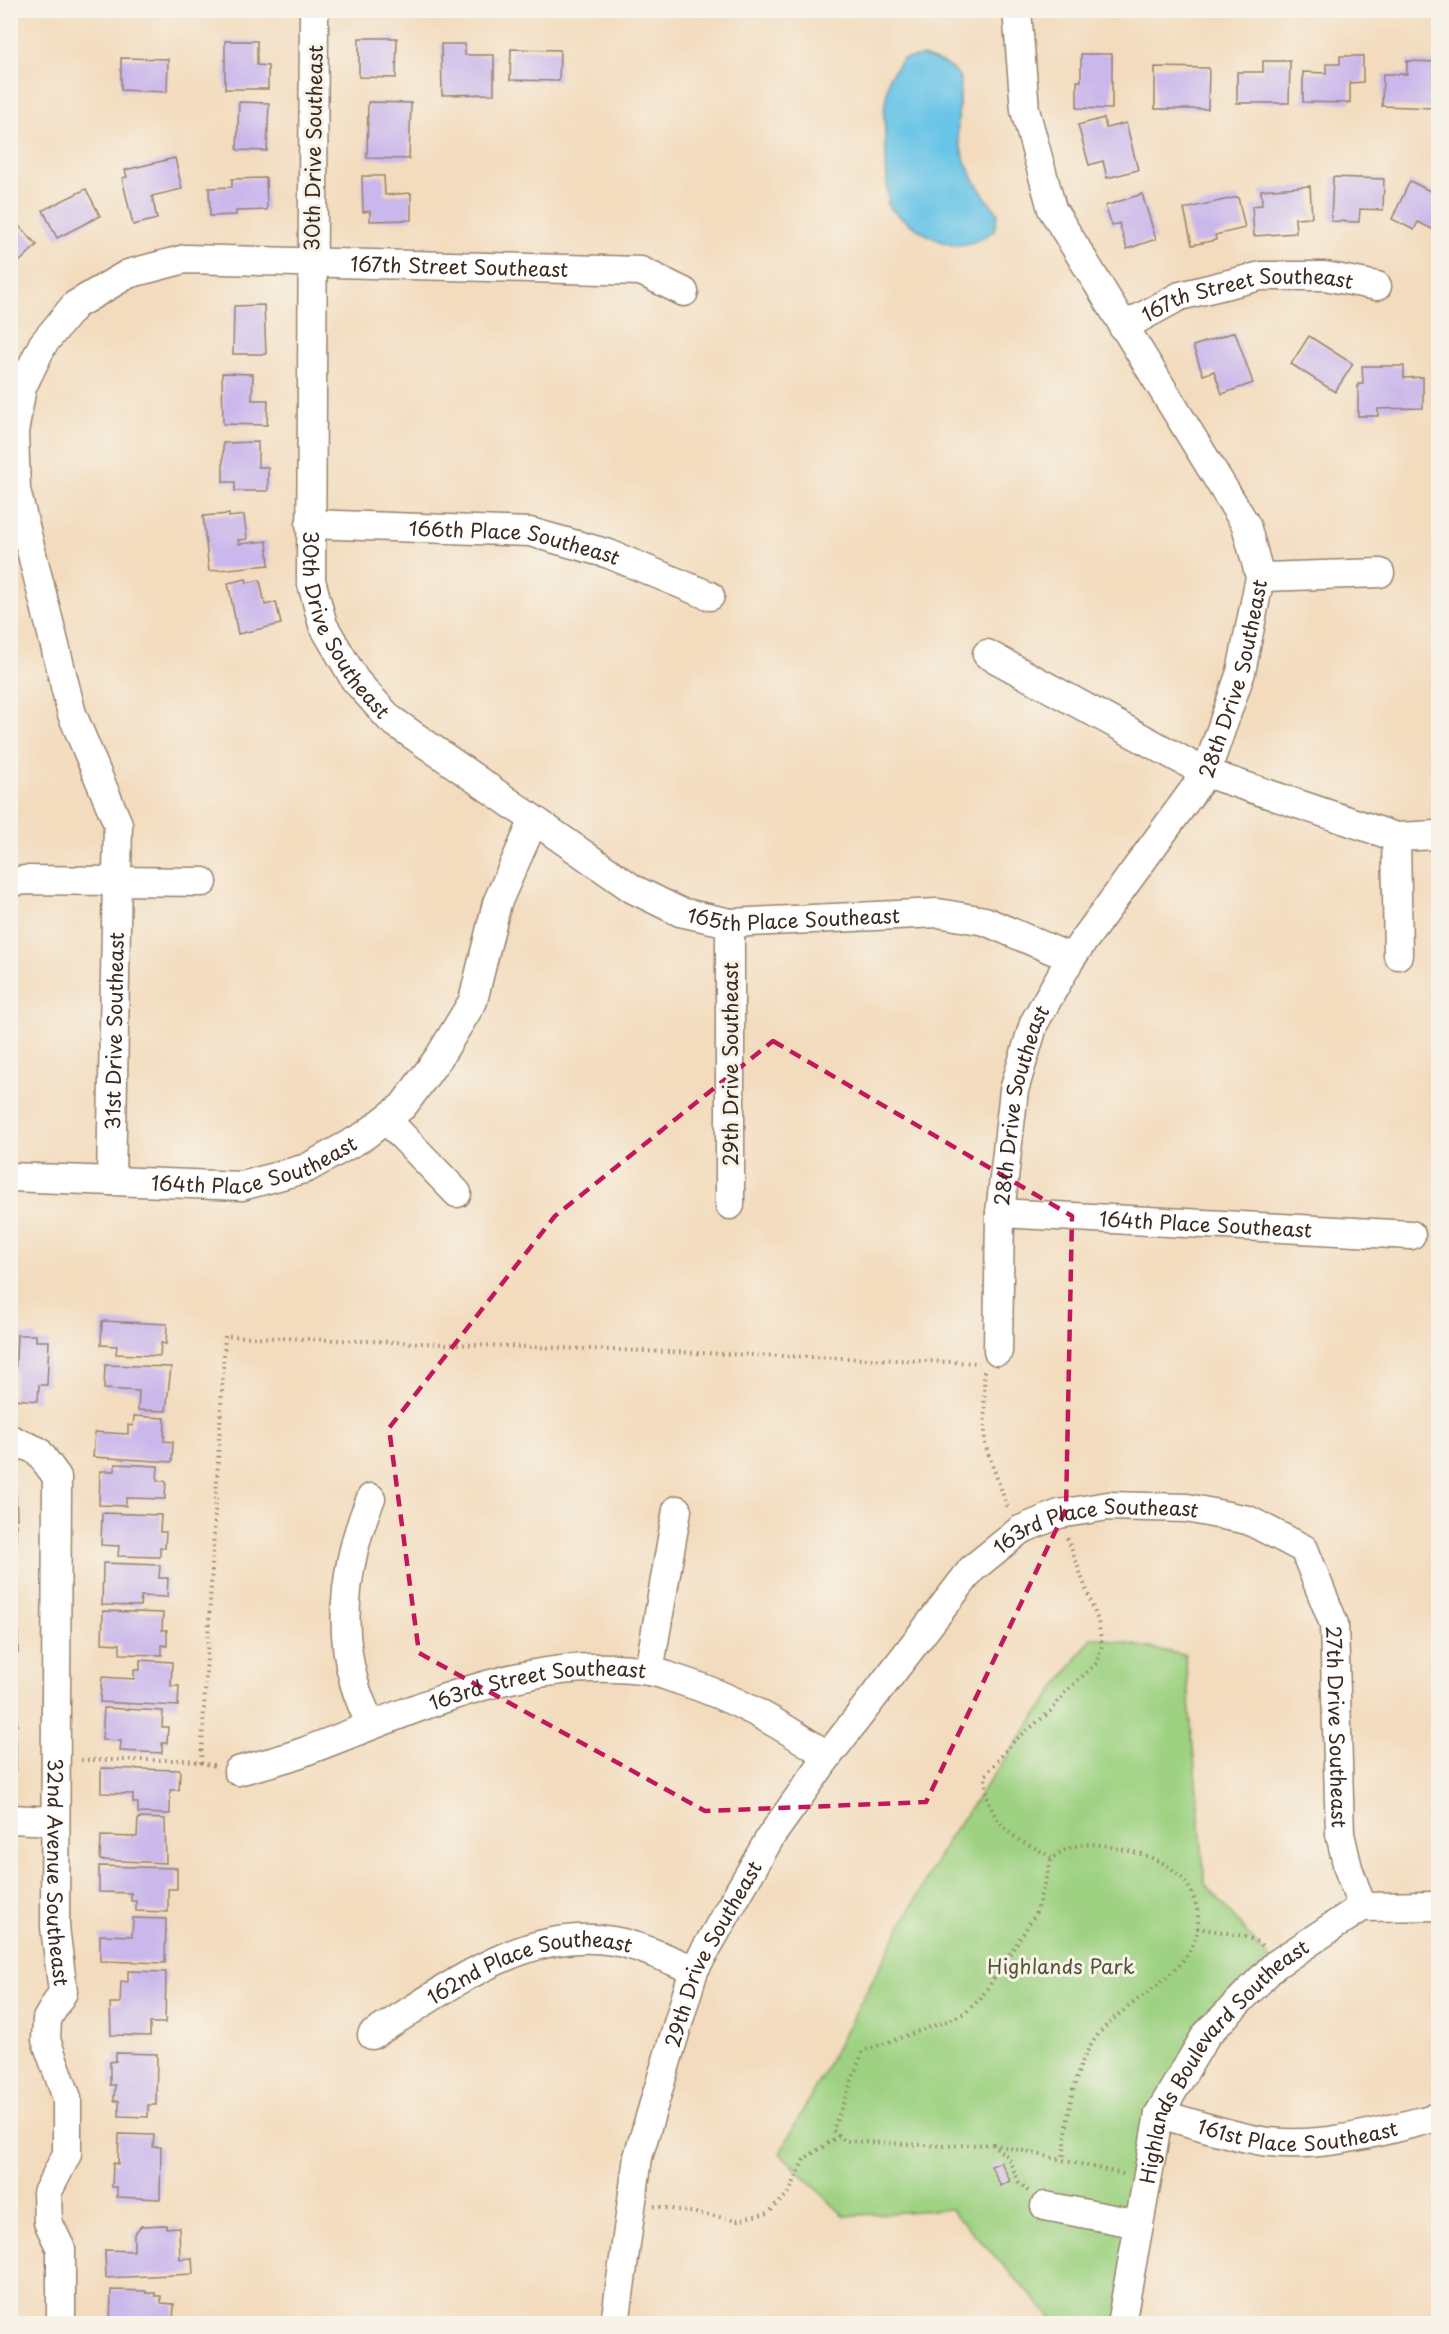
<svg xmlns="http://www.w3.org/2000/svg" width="1449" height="2334" viewBox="0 0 1449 2334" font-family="'Playpen Sans',sans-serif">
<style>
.green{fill:#9ed282;stroke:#6c7e50;stroke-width:1.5}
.water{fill:#69c5e7;stroke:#527882;stroke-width:1.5}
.building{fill:#cab7eb}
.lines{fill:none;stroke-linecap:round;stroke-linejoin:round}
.minor-casing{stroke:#97836e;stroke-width:31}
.path{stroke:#97836e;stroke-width:4;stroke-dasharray:1.5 4.5;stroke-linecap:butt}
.minor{stroke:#fff;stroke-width:28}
.marked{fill:none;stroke:#c2185b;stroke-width:4.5;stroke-dasharray:12 8;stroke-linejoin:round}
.labels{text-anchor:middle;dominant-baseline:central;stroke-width:6;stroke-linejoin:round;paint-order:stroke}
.street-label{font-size:20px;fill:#3b2a1e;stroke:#f7f3e8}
.park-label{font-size:20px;fill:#545437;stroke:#f7f3e8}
</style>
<rect width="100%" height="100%" fill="#f7f3e8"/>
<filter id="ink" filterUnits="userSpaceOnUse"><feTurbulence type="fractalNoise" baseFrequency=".0167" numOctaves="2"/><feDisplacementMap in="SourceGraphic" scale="12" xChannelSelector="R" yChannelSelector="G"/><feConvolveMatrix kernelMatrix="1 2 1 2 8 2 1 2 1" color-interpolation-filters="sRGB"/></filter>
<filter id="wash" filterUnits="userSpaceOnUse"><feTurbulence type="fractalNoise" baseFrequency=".008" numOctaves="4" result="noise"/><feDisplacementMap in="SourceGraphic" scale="24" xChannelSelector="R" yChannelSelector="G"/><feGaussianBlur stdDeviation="1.35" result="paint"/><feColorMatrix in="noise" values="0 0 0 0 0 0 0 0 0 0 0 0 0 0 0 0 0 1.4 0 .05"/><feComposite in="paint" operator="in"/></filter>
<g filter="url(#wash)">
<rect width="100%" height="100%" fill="#f3dcbe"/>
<path class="green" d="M1092,1637L1185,1655L1205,1884L1275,1965L1159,2114L1121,2323H1057L951,2209L844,2216L780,2153L948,1839Z"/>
<path class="water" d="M923,56L947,65L960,77C962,96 956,116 958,134C962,163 979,191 998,213L994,231C982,239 969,246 955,245C936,243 898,219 888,204L884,111L889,77L903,59Z"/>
<g id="blocks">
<g class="building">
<path d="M359,38H397L396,78L359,77Z"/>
<path d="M225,41H257V65L268,66V89H225Z"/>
<path d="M441,44H465V55H494V94L442,95Z"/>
<path d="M511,49L560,50L559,81L510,80Z"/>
<path d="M1081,54H1112V109L1077,108V81H1081Z"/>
<path d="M1340,56H1363V82L1350,83V103L1303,102V72L1326,73V64H1340Z"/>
<path d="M121,58L168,59L167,92L121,90Z"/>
<path d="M1263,61H1290L1289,103H1237V72H1263Z"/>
<path d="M1407,61L1435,62L1434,108L1382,106L1383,74H1407Z"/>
<path d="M1155,67L1209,68L1208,109H1155Z"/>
<path d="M239,102L269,103L267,151L237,150Z"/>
<path d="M368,102L411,103L409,159L367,158Z"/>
<path d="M1104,118L1106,128L1126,123L1138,170L1107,178L1103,161L1089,165L1078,125Z"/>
<path d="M175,158L182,189L152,196L157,219L133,225L122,178L127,177L125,170Z"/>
<path d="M362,176H384L385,195L411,193V220L370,221V211L363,212Z"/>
<path d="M1333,177L1384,179L1383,210L1360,209L1359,222L1331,221Z"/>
<path d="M266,178L267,210L236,211V215L210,216L209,188L232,187V179Z"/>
<path d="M1410,181L1438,195V232L1418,222L1414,230L1392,219Z"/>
<path d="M1310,186L1312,217L1295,218L1296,233L1254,236L1252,206L1262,205L1261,190Z"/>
<path d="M86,189L100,216L57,238L43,210Z"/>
<path d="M1142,194L1156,239L1127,249L1119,223L1112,226L1105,206Z"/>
<path d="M1238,197L1245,228L1215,235L1216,240L1192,245L1184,209Z"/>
<path d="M15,222L37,245L15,266L18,269L10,276V226Z"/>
<path d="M264,305L266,354H233L234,306Z"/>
<path d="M1235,332L1253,383L1222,394L1214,371L1203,375L1193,346Z"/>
<path d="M1309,336L1353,364L1335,392L1291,364Z"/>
<path d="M1362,366H1404V378L1423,377V408L1378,409V416H1358V384H1363Z"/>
<path d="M222,373L253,374L252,400H268L267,425L223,424Z"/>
<path d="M258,442V467H268V491H235V482H223V443Z"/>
<path d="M229,514V517L244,515L247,539L238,540L239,544L267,541L269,565L209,571L203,516Z"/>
<path d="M246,579L247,583L260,580L265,605L276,602L281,624L238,634L228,583Z"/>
<path d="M102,1321L167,1324L166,1344L161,1343L160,1356L116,1354L117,1346L101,1345Z"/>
<path d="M17,1335H36V1341H49L47,1385H39L38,1401L14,1399Z"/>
<path d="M105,1365L171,1367L166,1411L138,1410L139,1391L104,1389Z"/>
<path d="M134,1416L165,1418L164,1441L173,1442L172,1462L93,1457L95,1432L128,1434V1425L133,1426Z"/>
<path d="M115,1464L158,1466L157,1481H166L165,1499L126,1498V1506L99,1505L100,1471H115Z"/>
<path d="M10,1494H16L17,1519H10Z"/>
<path d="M102,1513L161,1515L160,1532H166L165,1548L160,1547V1557L118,1556L119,1546L101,1545Z"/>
<path d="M10,1524H16V1548L10,1549Z"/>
<path d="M103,1563L160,1565L159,1578H168L167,1597L141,1596L140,1606L102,1605Z"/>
<path d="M10,1588H16L17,1621H10Z"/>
<path d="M103,1611L163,1613L162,1630H167V1646L162,1645V1655L120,1654V1644L102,1643Z"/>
<rect x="10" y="1628" width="8" height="25"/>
<path d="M140,1660L172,1662L171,1686H179L178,1706L100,1702L102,1677L134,1679V1670H140Z"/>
<rect x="10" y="1693" width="7" height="33"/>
<path d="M104,1708L163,1711L162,1727H168L167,1743H162V1753L120,1751L121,1741L102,1740Z"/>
<rect x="10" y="1737" width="6" height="32"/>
<path d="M101,1768L180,1770L179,1790H170V1814L138,1813V1803H133V1794L101,1793Z"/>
<path d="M138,1818L165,1819L166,1863L100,1860L101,1836L137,1837Z"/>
<path d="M99,1866L177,1868V1889H168V1912L136,1911V1901H131V1893L99,1892Z"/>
<path d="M10,1900H15L14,1932H10Z"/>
<path d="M133,1918L166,1919L165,1963L100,1961V1935L132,1936Z"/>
<path d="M128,1971L166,1972L165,2023H150V2036L111,2035L110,2003H120L121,1981L128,1982Z"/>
<path d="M116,2053L157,2054L156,2105H148V2117L119,2116V2101H114L115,2085H110V2062L116,2061Z"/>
<path d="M119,2134L154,2135L153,2147H161L160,2199L117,2197V2187H112L113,2163L118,2164Z"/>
<path d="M1001,2162L1010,2181L1001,2186L991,2166Z"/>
<path d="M166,2225V2228L179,2227L180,2259L192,2258L193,2274L106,2278L105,2250L134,2251V2234L141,2226Z"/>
<path d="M111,2290L146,2291V2293H155V2296H161V2303L174,2304L173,2324L110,2323Z"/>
</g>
</g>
</g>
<g filter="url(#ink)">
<use href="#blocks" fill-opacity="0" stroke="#97836e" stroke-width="1.5"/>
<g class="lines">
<g class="minor-casing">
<g id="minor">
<path id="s1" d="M314,10L311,580L323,625L355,680L390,719L633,889L680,912L730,923L938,913L985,921L1071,958"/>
<path id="s2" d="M1123,327L1180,296L1261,276H1325L1377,286"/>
<path id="s3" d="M310,524L530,532L609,554L710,596"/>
<path d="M1260,577L1380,573"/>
<path d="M987,654L1206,773L1396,837L1438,835"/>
<path d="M1396,837L1398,955"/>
<path d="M10,882L26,880L203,882"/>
<path d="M730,923V1205"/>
<path d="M386,1119L403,1106L439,1057L473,1001L497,903L533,822"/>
<path id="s4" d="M10,1177L242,1186L307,1168L364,1136L386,1119L457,1193"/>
<path id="s5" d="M111,1181L118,824L72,714L16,490L14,432L22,387L43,344L75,305L128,274L185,259L641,271L684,292"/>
<path id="s6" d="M1000,1213L1411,1235"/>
<path id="s7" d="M998,1351L1000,1213L1014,1090L1034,1023L1071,958L1206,773L1241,672L1260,577L1246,525L1052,209L1025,110L1017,10"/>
<path id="s8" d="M10,1439L38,1451L57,1477L55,1927L63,1992L47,2019L46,2040L67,2098V2154L47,2193L48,2222L61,2249V2324"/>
<path d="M649,1671L677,1510"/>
<path d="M370,1725C365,1711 358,1697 354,1682C337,1622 347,1554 371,1498"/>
<path id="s9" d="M238,1771C259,1765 282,1760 303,1752C414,1711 527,1653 648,1671C659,1672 669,1677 679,1680C734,1697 780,1724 828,1756"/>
<path d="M10,1819L55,1821"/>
<path id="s10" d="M372,2035C445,1991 522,1926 613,1941C641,1946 668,1959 694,1970"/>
<path id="s11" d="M1159,2114C1193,2123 1227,2135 1262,2141C1320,2150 1382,2131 1438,2117"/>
<path d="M1045,2206L1139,2224"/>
<path id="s12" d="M615,2324L638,2157L694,1970L771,1836L828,1756L972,1569L1020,1530L1059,1514L1108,1506L1187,1508L1248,1520L1304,1549L1334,1624L1340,1834L1348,1868L1362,1907"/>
<path id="s13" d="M1121,2324L1159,2114L1206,2035L1275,1965L1362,1907L1438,1906"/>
</g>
</g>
<g class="path">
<path d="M984,1371L985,1445L1008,1508"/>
<path d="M81,1760H187L216,1766"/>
<path d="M201,1763L225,1336L979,1363"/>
<path d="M1051,1858C1040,1849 1026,1845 1015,1837C992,1819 987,1803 985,1776L1012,1743L1052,1710L1066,1691L1097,1663L1102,1645L1098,1621L1067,1537"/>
<path d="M1197,1928C1212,1931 1253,1934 1262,1946"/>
<path d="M993,2144L1123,2174"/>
<path d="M1028,2191L1019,2182L1008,2157L992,2144L945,2146L845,2141L833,2130L863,2051L950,2020L966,2012L981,1998L1035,1915L1052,1858C1078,1839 1094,1843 1125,1850C1153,1856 1181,1867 1193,1896C1221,1970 1125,1992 1093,2042C1070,2076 1068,2120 1063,2160"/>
<path d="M654,2206L737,2220L768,2213L789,2193L804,2159L839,2136"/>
</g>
<use href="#minor" class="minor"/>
</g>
</g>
<path class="marked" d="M773,1041L1072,1216L1066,1509L926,1802L705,1811L419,1653L389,1428L555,1216Z"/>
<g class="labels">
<g class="street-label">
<text transform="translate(313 148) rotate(-89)">30th Drive Southeast</text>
<text stroke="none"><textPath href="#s5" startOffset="1304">167th Street Southeast</textPath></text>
<text stroke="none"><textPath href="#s2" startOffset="132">167th Street Southeast</textPath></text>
<text stroke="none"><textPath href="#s3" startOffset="206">166th Place Southeast</textPath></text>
<text stroke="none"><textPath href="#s1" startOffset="624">30th Drive Southeast</textPath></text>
<text stroke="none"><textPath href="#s7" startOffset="734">28th Drive Southeast</textPath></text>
<text stroke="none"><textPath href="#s1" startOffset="1196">165th Place Southeast</textPath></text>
<text stroke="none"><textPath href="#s5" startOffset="150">31st Drive Southeast</textPath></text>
<text transform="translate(730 1064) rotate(-90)">29th Drive Southeast</text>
<text stroke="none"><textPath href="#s7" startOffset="248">28th Drive Southeast</textPath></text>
<text stroke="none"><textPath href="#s4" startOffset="248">164th Place Southeast</textPath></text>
<text stroke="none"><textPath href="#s6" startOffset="206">164th Place Southeast</textPath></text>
<text stroke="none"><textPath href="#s12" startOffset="990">163rd Place Southeast</textPath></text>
<text stroke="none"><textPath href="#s9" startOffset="314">163rd Street Southeast</textPath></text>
<text stroke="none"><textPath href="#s12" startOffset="1394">27th Drive Southeast</textPath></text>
<text stroke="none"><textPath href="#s8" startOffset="458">32nd Avenue Southeast</textPath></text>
<text stroke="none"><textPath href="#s12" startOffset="386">29th Drive Southeast</textPath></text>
<text stroke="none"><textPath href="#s10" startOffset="176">162nd Place Southeast</textPath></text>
<text stroke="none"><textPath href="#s13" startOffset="292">Highlands Boulevard Southeast</textPath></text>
<text stroke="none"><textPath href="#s11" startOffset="142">161st Place Southeast</textPath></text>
</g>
<g class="park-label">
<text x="1061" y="1966">Highlands Park</text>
</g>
</g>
<rect width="1449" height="2334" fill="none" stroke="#f7f3e8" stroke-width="36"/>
</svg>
